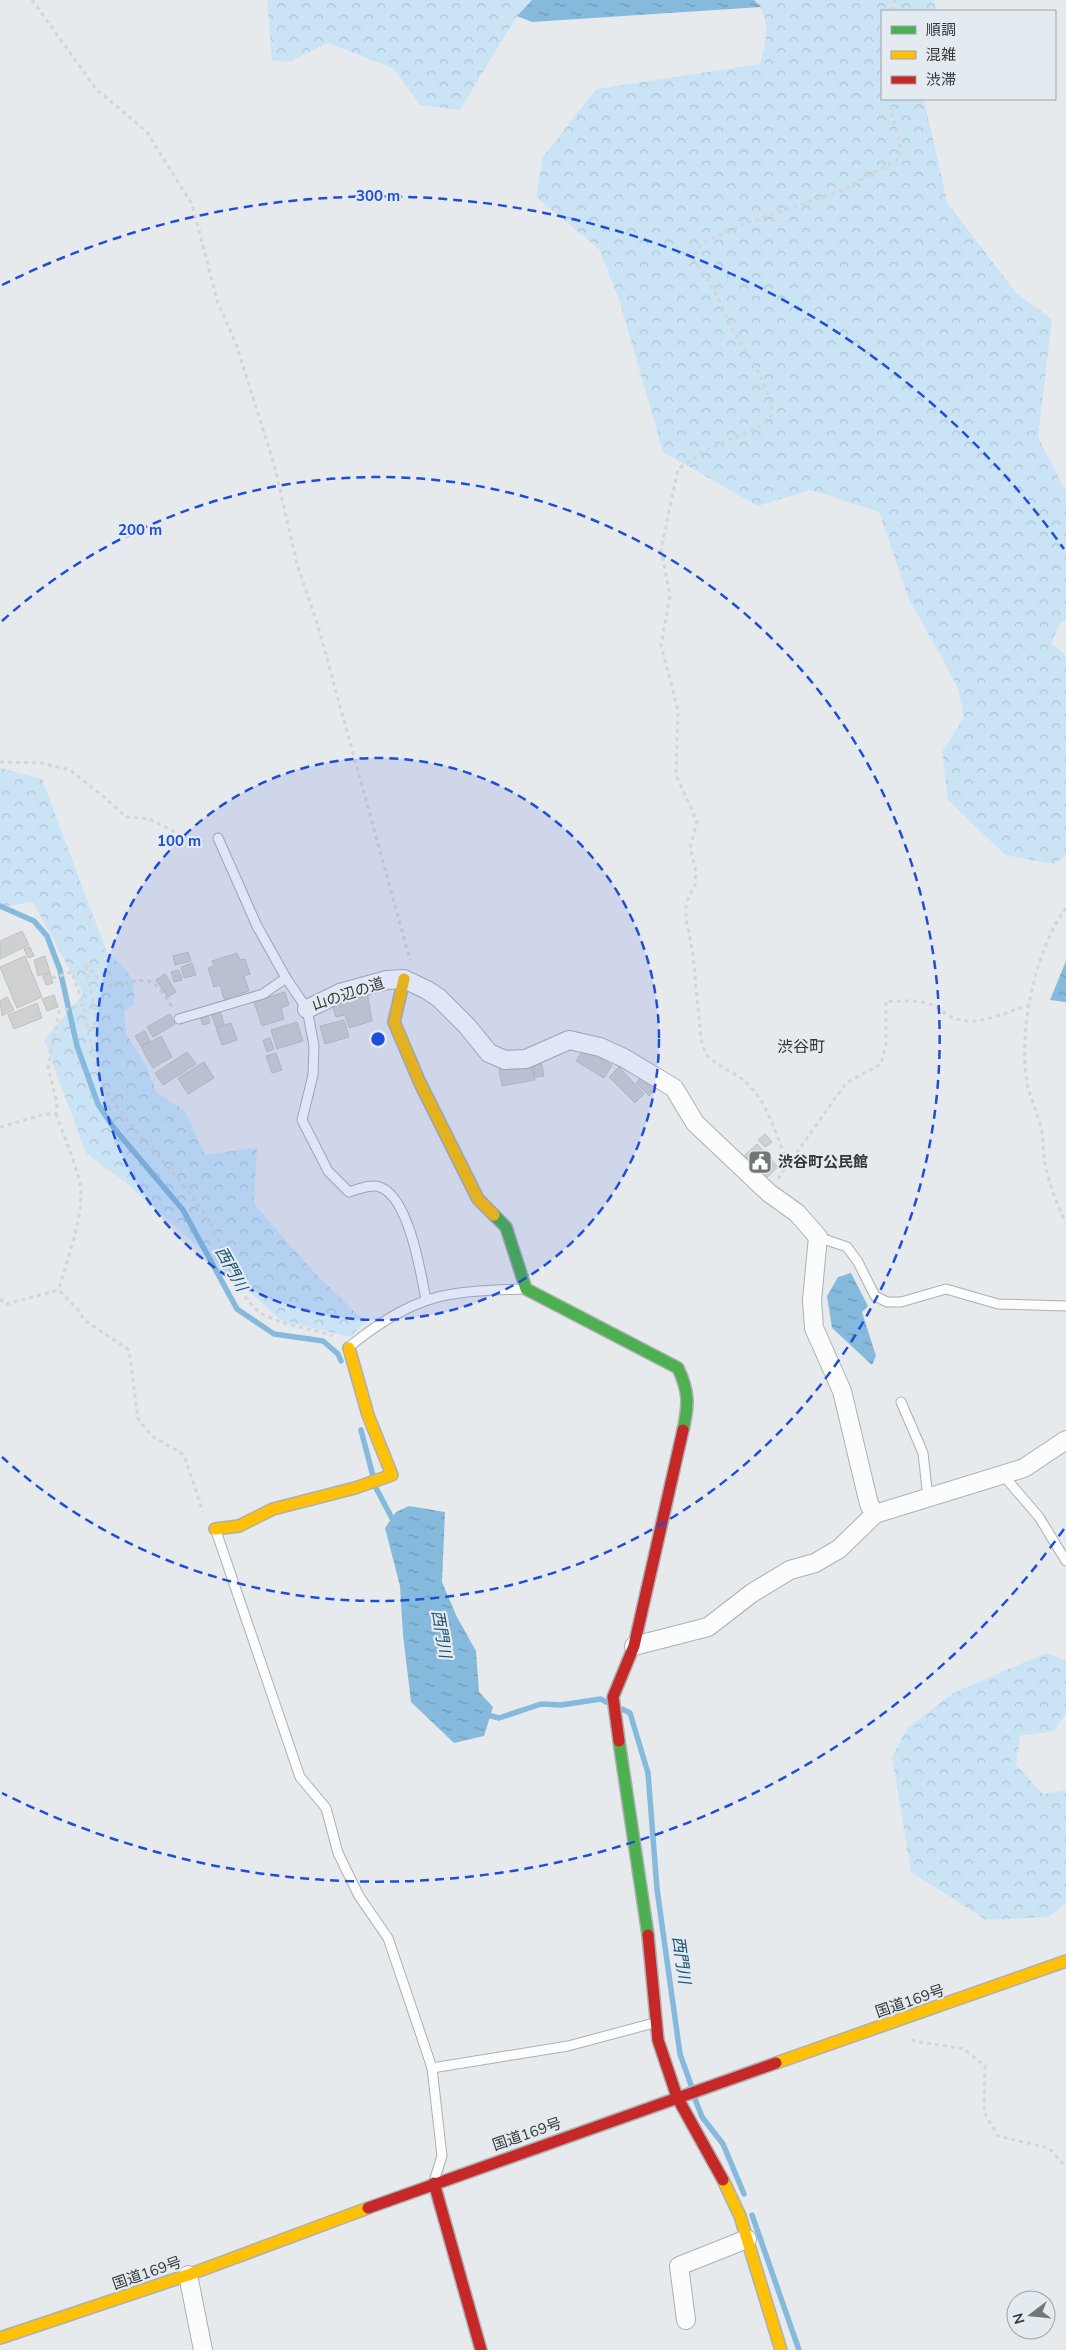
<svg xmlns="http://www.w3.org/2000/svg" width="1066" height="2350" viewBox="0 0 1066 2350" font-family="'Nunito Sans','Noto Sans JP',sans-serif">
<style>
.forest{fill:url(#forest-crowns)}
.water{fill:url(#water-ripples)}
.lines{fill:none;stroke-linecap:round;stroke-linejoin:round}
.stream{stroke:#86badc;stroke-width:5.5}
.building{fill:#cfd1d1;stroke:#c0c2c2}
.lane-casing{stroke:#adb0b2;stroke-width:11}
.street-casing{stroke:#adb0b2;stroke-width:20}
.fast-casing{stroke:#adb0b2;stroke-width:14}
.slow-casing{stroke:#adb0b2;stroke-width:14}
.jam-casing{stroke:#adb0b2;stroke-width:14}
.path{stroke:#d3d5d6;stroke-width:3;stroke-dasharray:4 4;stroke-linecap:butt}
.lane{stroke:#fbfcfc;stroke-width:9}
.street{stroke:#fbfcfc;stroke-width:18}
.fast{stroke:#4caf50;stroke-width:11}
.slow{stroke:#ffc107;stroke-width:11}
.jam{stroke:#c62828;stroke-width:11}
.ring{fill:none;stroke:#1d4ed8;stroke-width:2.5;stroke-dasharray:9 6}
.labels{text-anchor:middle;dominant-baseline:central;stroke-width:4.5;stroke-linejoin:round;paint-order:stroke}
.street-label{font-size:15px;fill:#343739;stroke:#e4ebf0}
.poi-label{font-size:15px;font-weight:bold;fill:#343739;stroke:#e4ebf0;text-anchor:start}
.neighbourhood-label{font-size:16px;fill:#343739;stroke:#e4ebf0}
.water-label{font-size:16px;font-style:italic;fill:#1c5375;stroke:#e4ebf0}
.centre{fill:#1d4ed8;stroke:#e4ebf0;stroke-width:2.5}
.ring-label{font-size:15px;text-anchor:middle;font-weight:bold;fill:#1d4ed8;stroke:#e4ebf0;stroke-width:4.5;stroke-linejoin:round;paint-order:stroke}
</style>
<defs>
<pattern id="forest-crowns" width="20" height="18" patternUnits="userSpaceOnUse" patternTransform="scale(1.25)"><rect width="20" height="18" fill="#cae4f6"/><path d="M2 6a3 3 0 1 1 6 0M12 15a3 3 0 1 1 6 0" fill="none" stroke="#aec4d4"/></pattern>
<pattern id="water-ripples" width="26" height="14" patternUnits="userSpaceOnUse" patternTransform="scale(1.25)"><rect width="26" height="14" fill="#86badc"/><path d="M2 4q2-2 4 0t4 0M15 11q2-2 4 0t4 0" fill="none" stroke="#6e98b3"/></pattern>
</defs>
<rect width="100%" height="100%" fill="#e7eaed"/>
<g class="forest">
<path d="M267,0H532L517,16L460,110L420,105L394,69L328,43L288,62L272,60Z"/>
<path d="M754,0H934L936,11H882V99H924L947,202L1016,293L1052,319L1038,437L1066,492V619L1060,624L1051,643L1066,655V856L1053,864L1005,855L948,800L942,752L964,718L958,688L908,597L879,512L811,490L758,506L663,452L618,296L599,249L536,197L543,157L596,89L760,64C766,40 773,21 754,0Z"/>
<path d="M0,768L42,779L107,953C128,971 136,976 134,1004L124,1012L126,1034L146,1066L157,1093L185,1111L205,1155L257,1147L254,1204L312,1270L365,1322L350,1337L281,1320L126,1183L86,1153L44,1040L83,994L33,902L0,907Z"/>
<path d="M1046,1653L1066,1661V1714L1054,1731L1020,1736L1016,1765L1043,1794L1066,1790V1903L1048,1917L986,1920L911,1872L892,1757L908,1727L955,1692Z"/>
</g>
<g class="water">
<path d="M532,0H754L761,7L532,22L517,16Z"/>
<path d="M1066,961V1002L1050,1000Z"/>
<path d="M851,1273L868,1306L862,1312L876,1356L872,1365L832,1328L827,1296L838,1277Z"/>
<path d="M409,1506L445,1512L442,1582L457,1617L476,1651L479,1692L493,1707L484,1736L454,1743L411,1702L403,1635L400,1586L385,1528L396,1512Z"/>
</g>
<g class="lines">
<g class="stream">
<path d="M0,906L34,921L47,936L60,970L77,1046L98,1104L113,1127L183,1210L237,1309L274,1334L323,1341L338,1354L341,1361"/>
<path d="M361,1430L373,1476"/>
<path d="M376,1488L395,1524"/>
<path d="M622,1709L630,1713L648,1773L657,1889L680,2054L691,2085"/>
<path d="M484,1714L499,1718L541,1704L561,1705L601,1699L606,1702"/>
<path d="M695,2099L702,2117L723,2144L744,2194"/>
<path d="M752,2215L799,2350"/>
</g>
</g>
<g class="building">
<path d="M22,931L29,945L0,959V941Z"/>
<path d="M30,947L34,956L28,958L24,949Z"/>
<path d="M188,952L191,961L175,965L173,956Z"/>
<path d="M237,953L240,960L245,959L250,974L244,976L249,991L224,999L220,985L214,987L208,968L214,966L212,961Z"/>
<path d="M25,956L42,997L17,1008L0,967Z"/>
<path d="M45,956L50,972L38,976L34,960Z"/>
<path d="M192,963L196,975L184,978L181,967Z"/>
<path d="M179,970L182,980L174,982L171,972Z"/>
<path d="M50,973L53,983L46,985L43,976Z"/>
<path d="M165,974L176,992L168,997L156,980Z"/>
<path d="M285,992L289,1005L281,1008L284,1019L262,1026L254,1002Z"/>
<path d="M367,992L372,1021L349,1028L345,1015L336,1017L331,1002Z"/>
<path d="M54,995L58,1007L47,1011L42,999Z"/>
<path d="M7,997L14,1010L2,1016L0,1001Z"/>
<path d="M37,1003L42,1018L14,1029L8,1015Z"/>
<path d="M220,1011L224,1024L216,1027L211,1014Z"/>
<path d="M207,1012L210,1023L203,1025L199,1014Z"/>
<path d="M170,1014L175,1024L153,1037L147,1027Z"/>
<path d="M344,1020L349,1037L325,1044L320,1026Z"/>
<path d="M297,1022L303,1041L277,1049L271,1030Z"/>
<path d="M231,1023L237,1040L222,1045L216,1028Z"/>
<path d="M145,1031L150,1041L141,1046L135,1036Z"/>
<path d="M161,1036L172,1057L153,1068L141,1047Z"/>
<path d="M270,1038L274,1049L267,1052L263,1040Z"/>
<path d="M584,1048L612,1065L604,1078L576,1061Z"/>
<path d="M187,1052L196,1064L163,1085L155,1073Z"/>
<path d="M276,1053L282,1070L272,1073L266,1056Z"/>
<path d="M541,1061L544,1076L535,1077L533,1063Z"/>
<path d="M204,1062L214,1078L188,1094L178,1078Z"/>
<path d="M531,1063L535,1080L502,1086L499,1069Z"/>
<path d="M619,1067L644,1094L635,1103L609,1077Z"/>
<path d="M644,1075L657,1088L649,1096L636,1083Z"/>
<path d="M765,1134L772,1142L765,1147L758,1140Z"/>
<path d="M757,1144L778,1167L763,1181L742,1158Z"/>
</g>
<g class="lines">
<g class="lane-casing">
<g id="lane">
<path d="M218,838L257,926L286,978"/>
<path d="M179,1019L263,994L286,978L307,1009L314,1046L313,1075L302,1120L328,1171L349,1192C359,1189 372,1183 382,1188C409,1200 421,1273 426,1300"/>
<path d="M818,1237L847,1247L858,1262L875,1296L887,1302H901L946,1289L998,1304L1066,1306"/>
<path d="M350,1346C380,1322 415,1299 453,1294C476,1290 500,1290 523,1289"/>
<path d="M901,1402L923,1453L928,1498"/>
<path d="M1003,1475L1039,1517L1066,1561"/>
<path d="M216,1531L300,1777L326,1808L338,1853L359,1896L388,1938L425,2047L432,2068L442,2156L435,2178"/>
<path d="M432,2068L568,2046L654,2023"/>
</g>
</g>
<g class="street-casing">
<g id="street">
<path d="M307,1009L340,993L387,980L404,979L427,990L439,998L467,1026L489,1053L505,1060L526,1059L569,1040L600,1047L624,1058L674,1088L695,1123L769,1193L797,1213L818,1237L812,1300L814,1328L842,1391L869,1504L875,1514"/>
<path d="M634,1646L708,1627L752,1593L790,1570L815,1563L839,1549L875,1514L1024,1468L1066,1440"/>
<path d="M188,2275L203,2350"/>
<path d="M686,2320L679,2266L747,2239"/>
</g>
</g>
<g class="fast-casing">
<g id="fast">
<path d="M494,1215L506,1227L526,1289L678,1368C689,1392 689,1404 683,1430"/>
<path d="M619,1741L648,1935"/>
</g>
</g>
<g class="slow-casing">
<g id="slow">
<path d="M404,979L394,1022L420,1083L478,1199L494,1215"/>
<path d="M215,1529L239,1526L273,1509L355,1488L392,1475L368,1415L349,1348"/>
<path d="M776,2063L1066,1961"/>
<path d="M723,2180L740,2216L781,2350"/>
<path d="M0,2338L188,2275L368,2208"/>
</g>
</g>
<g class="jam-casing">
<g id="jam">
<path d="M619,1741L613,1697L634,1646L683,1430"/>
<path d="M648,1935L658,2040L677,2097L723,2180"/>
<path d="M434,2183L481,2350"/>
<path d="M368,2208L776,2063"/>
</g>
</g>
<g class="path">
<path d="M32,0L96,89L146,131L192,204L218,303L235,341L274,464L297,564L318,626L410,960"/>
<path d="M893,11L895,0"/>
<path d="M0,762L42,763L70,770L104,797L126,817L150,819L196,843L205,841"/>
<path d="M1066,908C1035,949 1018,1032 1027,1083C1030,1098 1037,1112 1041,1127C1044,1141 1043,1155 1046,1169C1050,1186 1058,1207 1066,1223"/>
<path d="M52,978L72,972L83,1004"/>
<path d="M88,1031C93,1050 96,1075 107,1092C136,1138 178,1172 207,1218C224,1244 235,1296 261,1313C280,1325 311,1328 333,1336"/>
<path d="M56,1114C62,1131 81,1177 81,1192C81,1226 67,1257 59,1290"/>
<path d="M0,1127L45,1114H56L57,1103L48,1067L59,1012L83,1004L88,1031L93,1029L96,1017L85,963L95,976L110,986C146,980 151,971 172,1007"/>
<path d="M788,1163C778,1140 770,1112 755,1092C739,1072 728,1073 711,1059C705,1055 703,1046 701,1039L693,955L686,918V903L695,885L696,871L690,848L697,821L676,775L678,710L661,645L670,596L661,549L678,469L706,450L763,425L771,416L772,404L759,373L733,330L711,284L693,258L702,243L747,223L843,190L900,158V144L888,99"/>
<path d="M778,1179L846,1083L881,1064L886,1044V1001C900,1002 919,999 932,1005C946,1011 947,1019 966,1021C983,1023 1013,1010 1029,1005"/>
<path d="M0,1299L6,1304L59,1290L79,1311L84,1320L129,1350L138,1419L152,1436L184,1455L203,1512"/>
<path d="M912,2039L914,2041L964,2049L985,2066L984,2112L998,2136L1049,2148L1066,2167"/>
</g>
<use href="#lane" class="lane"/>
<use href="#street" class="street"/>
<use href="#fast" class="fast"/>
<use href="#slow" class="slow"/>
<use href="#jam" class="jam"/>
</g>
<circle cx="378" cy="1039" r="281" fill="#1d4ed8" fill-opacity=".12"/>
<g class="ring">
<circle cx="378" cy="1039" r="281"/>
<path d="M2 621A562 562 0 1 1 2 1457"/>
<path d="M1064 1529A843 843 0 0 1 2 1793M2 285A843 843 0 0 1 1064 549"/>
</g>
<defs>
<g id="civic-square" transform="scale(1.25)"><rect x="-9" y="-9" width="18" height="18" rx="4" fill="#737678" stroke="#e4ebf0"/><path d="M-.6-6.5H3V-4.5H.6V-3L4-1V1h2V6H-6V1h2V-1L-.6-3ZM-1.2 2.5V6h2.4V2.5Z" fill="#fff"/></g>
</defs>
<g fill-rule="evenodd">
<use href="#civic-square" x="760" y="1162"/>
</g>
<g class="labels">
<g class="street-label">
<text transform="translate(348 994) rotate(-18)">山の辺の道</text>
<text transform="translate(910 2001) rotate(-19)">国道169号</text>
<text transform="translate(527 2134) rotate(-19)">国道169号</text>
<text transform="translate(147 2273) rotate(-19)">国道169号</text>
</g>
<g class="poi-label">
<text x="778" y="1162">渋谷町公民館</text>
</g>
<g class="neighbourhood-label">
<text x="801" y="1047">渋谷町</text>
</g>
<g class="water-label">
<text transform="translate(231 1269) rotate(61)">西門川</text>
<text transform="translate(441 1634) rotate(80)">西門川</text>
<text transform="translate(681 1960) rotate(82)">西門川</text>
</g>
</g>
<circle cx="378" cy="1039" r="8" class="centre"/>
<g class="ring-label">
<text x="378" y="201">300 m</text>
<text x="140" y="535">200 m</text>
<text x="179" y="846">100 m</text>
</g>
<rect x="881" y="10" width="175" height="90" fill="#e4ebf0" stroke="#9ea3a7"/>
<rect x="891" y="26" width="25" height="8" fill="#4caf50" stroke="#9ea3a7"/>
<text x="926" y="35" font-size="15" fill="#343739">順調</text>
<rect x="891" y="51" width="25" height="8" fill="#ffc107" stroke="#9ea3a7"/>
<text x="926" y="60" font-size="15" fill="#343739">混雑</text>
<rect x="891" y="76" width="25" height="8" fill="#c62828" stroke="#9ea3a7"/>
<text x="926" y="85" font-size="15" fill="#343739">渋滞</text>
<g transform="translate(1031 2315) rotate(254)"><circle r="24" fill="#e4ebf0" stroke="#9ea3a7"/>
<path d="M0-4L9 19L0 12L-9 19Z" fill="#737678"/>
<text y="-8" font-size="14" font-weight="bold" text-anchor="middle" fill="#343739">N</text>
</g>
</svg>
